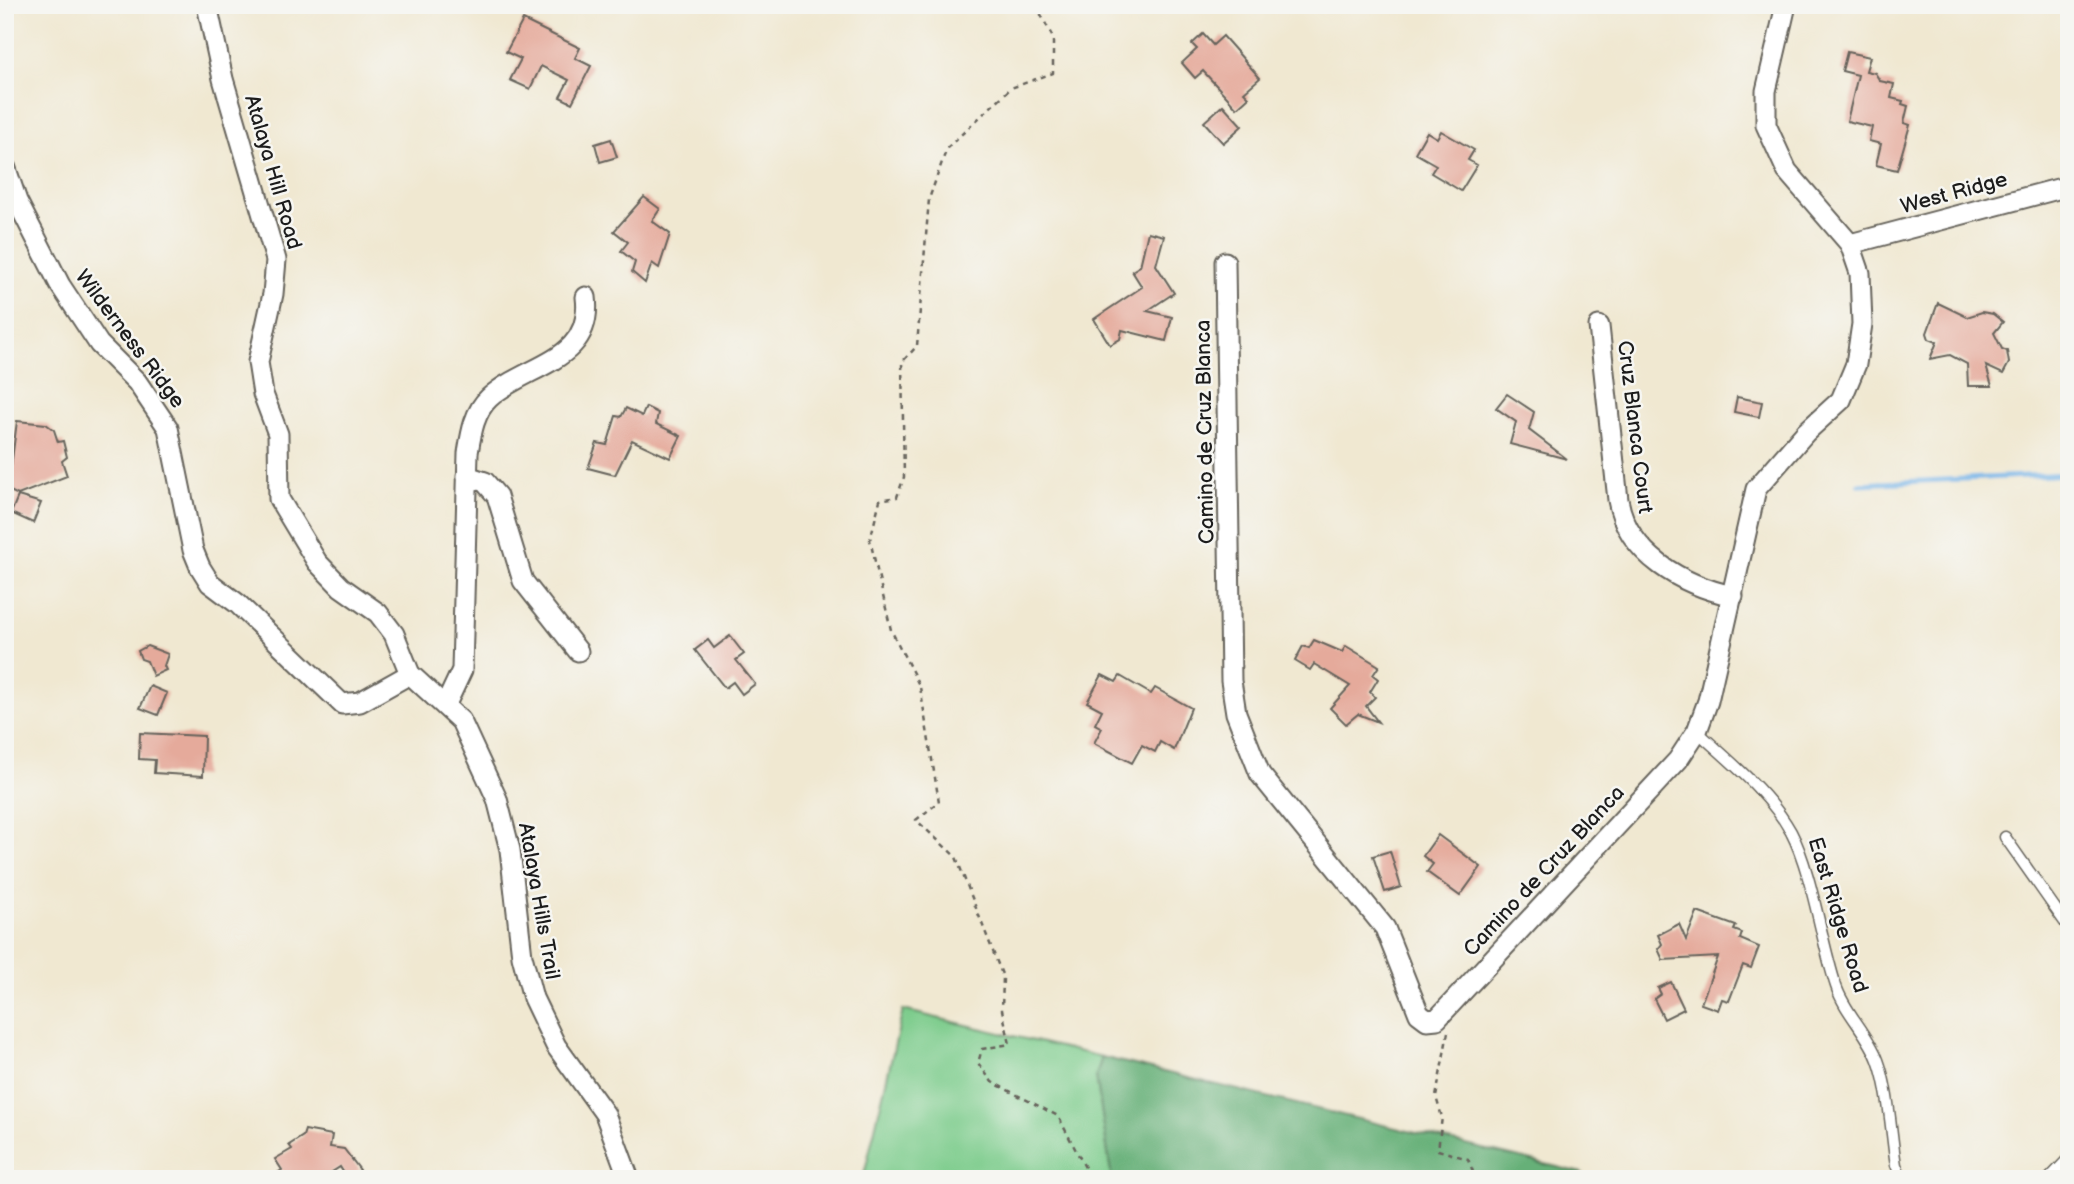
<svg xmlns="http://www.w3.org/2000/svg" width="2074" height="1184" viewBox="0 0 2074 1184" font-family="'Balsamiq Sans',sans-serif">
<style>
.green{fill:#7dcc8c;stroke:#4c7454;stroke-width:2}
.forest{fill:#66b078;stroke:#41664a;stroke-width:2}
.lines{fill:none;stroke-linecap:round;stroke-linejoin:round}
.stream{stroke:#74b3e7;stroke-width:5}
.building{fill:#e5aa9b}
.lane-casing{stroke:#66635b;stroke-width:13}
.street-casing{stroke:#66635b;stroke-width:23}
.path{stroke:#66635b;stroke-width:2.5;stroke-dasharray:5 5;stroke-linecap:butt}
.lane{stroke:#fff;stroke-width:10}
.street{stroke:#fff;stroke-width:19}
.labels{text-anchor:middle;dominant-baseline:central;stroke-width:5;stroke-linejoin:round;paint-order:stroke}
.street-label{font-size:21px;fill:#1c1c1c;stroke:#f6f6f2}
</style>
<rect width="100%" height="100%" fill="#f6f6f2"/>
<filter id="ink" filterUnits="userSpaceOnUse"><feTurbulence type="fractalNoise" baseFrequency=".0143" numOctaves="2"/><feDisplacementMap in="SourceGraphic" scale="14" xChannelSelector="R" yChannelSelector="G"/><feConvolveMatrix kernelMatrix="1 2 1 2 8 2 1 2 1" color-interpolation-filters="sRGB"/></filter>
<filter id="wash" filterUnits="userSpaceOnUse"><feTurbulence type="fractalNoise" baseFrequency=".00686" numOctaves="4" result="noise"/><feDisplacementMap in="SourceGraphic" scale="28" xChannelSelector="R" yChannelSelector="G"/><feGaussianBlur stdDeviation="1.57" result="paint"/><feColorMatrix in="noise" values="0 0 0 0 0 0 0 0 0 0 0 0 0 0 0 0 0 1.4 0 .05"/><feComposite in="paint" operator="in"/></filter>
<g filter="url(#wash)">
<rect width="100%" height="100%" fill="#f0e8d1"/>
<path class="green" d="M903,1010L1102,1057L1096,1076L1112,1179H863Z"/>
<path class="forest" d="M1102,1057L1582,1173L1580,1179H1112L1096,1076Z"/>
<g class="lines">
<path class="stream" d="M1859,484L2069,474"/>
</g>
<g id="blocks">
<g class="building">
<path d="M523,20L580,48L575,58L591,66L572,103L560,97L569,80L541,66L530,89L510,80L521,59L506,52Z"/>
<path d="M1203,34L1213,45L1223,36L1260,78L1244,92L1249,97L1237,108L1203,71L1195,78L1182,63L1197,49L1192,44Z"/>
<path d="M1847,52L1870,57L1866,71L1875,73L1880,81L1894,84L1891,98L1903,101L1902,104L1908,106L1904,123L1910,125L1897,170L1876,165L1881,144L1869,141L1872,127L1847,121L1858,75L1842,71Z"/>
<path d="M1223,105L1242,126L1223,143L1204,122Z"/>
<path d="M1441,131L1474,150L1468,160L1477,165L1461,191L1431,173L1436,165L1415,153L1427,132L1437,138Z"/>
<path d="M611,139L617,157L600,162L595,144Z"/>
<path d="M644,197L660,209L652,221L670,234L659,268L652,263L645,283L632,272L635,262L621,251L628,242L614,231Z"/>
<path d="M1148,232L1164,236L1156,265L1174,293L1147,311L1172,317L1166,341L1122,330L1120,339L1110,345L1094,319L1142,287L1132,271L1140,266Z"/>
<path d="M1938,303L1967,317L1982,312L1993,314L2003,322L1994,333L2002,349L2007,351L2009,363L2003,374L1986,366L1992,386H1968L1967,364L1950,355L1930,359L1937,342L1929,339L1927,333Z"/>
<path d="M1507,394L1534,412L1529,430L1567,459L1510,444L1516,422L1496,408Z"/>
<path d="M1737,397L1762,402L1759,417L1734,412Z"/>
<path d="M646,407L658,413L656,424L681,436L670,458L632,440L615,475L588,468L597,443L607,445L616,416L621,417L626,408L642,416Z"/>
<path d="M17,421L46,424L54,430L58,442L63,441L67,457L62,461L67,476L18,495L8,490Z"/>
<path d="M18,496L41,503L33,523L11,513Z"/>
<path d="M730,636L744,654L736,660L755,684L742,694L733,682L725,688L695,650L708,640L714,648Z"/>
<path d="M1314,640L1342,652L1346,646L1379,666L1373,675L1378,679L1370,692L1375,697L1366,706L1378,722L1358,714L1346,724L1330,708L1350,686L1314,664L1310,670L1295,661L1303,646L1309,648Z"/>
<path d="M147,646L168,654L164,666L166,670L153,676L147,661L141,659L138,651Z"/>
<path d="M1102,675L1116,682L1120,676L1151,694L1155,688L1191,708L1174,750L1160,742L1155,752L1142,745L1132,763L1094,743L1102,728L1095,724L1102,710L1087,702Z"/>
<path d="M150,686L167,693L158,715L140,708Z"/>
<path d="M140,733L204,736L203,776L154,773L155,760L139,759Z"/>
<path d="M1438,835L1481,867L1460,896L1427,872L1433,864L1423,856Z"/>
<path d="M1390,851L1401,887L1385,892L1373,856Z"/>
<path d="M1697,912L1736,926L1734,930L1742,933L1740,939L1759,947L1751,968L1743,965L1729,1001L1722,999L1718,1010L1701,1004L1718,957L1663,960L1658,949L1662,944L1658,935L1679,924L1686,940Z"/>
<path d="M1671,982L1684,1009L1664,1019L1654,999L1661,994L1658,988Z"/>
<path d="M305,1130L332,1135L330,1147L344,1149L360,1170L347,1178L340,1167L321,1179H267L282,1170L275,1159L292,1149L289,1145L303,1136Z"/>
</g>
</g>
</g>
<g filter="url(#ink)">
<use href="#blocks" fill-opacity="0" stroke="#66635b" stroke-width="2"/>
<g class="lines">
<g class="lane-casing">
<g id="lane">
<path d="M1697,731C1730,762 1769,792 1791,832C1812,872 1821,941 1836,986C1845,1013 1868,1033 1878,1060C1889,1089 1891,1134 1896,1165L1902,1179"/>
<path d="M2005,837L2069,928"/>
<path d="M2049,1179L2069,1158"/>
</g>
</g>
<g class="street-casing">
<g id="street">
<path d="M207,5L223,79L276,260L273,294L258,362L263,394L278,434L279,499L317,562L341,587L378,613L394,634L410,674L461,721L497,799L510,850L522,956L533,998L556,1046L605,1114L629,1179"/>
<path d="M5,166L17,201L60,285L99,344L137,382L168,428L193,550L200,567L210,583L238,604L342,704L360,702L410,674"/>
<path d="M1850,244L2069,186"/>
<path d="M1225,262L1231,681L1236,713L1260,774L1385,928L1419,1014L1427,1020L1437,1019L1678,760L1697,731L1708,701L1756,489L1806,432L1841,400L1856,364L1862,324L1860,273L1850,244L1787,171L1766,125V91L1786,5"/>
<path d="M1599,326L1618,500C1628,555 1682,585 1733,596"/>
<path d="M467,476L485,482L497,496L523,581L578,651"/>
<path d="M446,704L462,670L468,453C471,434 474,412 489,398C526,364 594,362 586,297"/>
</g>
</g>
<g class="path">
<path d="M1036,5L1053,38V73L1011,88L947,148L929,199L917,346L902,362L904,477L897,497L880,500L870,540L891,630L920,687L939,802L916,820L956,857L1003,977L1002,1010L1010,1044L982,1049L978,1063L992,1082L1058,1116L1091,1179"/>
<path d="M2061,5L2069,9"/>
<path d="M1448,1032L1436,1097L1442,1117L1438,1150L1468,1159L1476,1179"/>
</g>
<use href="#lane" class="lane"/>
<use href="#street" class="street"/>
</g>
</g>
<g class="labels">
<g class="street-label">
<text transform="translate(273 172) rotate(74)">Atalaya Hill Road</text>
<text transform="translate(1954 193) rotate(-15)">West Ridge</text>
<text transform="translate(130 339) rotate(53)">Wilderness Ridge</text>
<text transform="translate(1635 427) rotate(83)">Cruz Blanca Court</text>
<text transform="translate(1205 432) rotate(-91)">Camino de Cruz Blanca</text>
<text transform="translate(1544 871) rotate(-47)">Camino de Cruz Blanca</text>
<text transform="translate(539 901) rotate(80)">Atalaya Hills Trail</text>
<text transform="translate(1838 915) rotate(73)">East Ridge Road</text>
</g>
</g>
<rect width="2074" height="1184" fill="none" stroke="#f6f6f2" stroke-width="28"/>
</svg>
